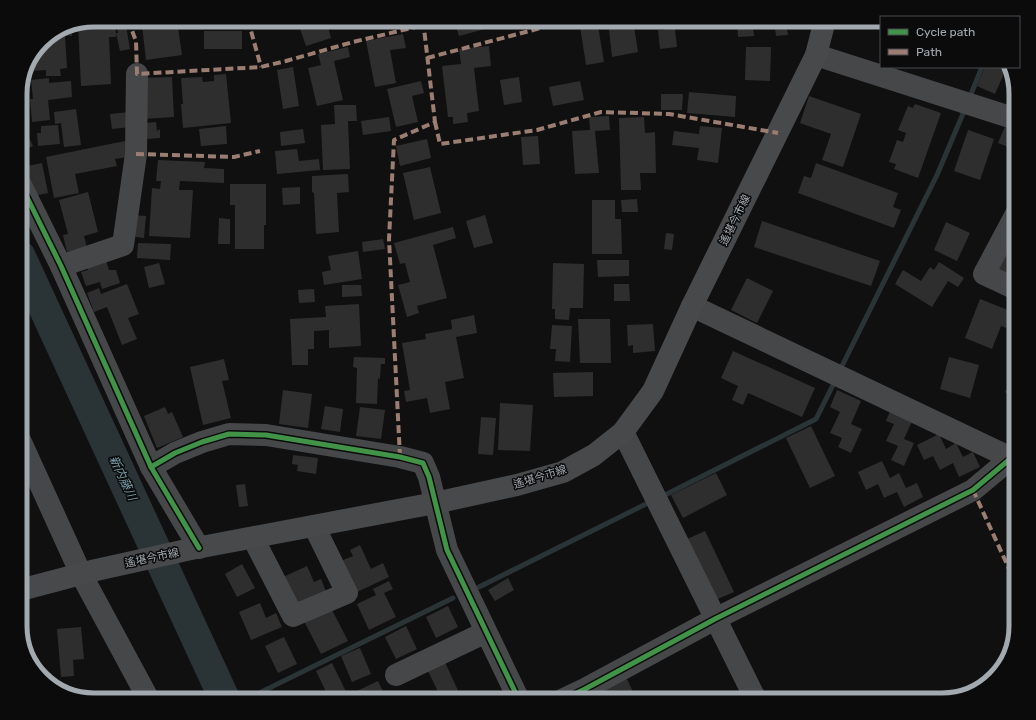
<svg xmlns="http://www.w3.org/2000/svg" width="1036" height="720" viewBox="0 0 1036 720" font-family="Rubik,'Noto Sans JP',sans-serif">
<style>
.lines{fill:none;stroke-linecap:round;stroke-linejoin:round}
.stream{stroke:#2a3436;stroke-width:5}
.river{stroke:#2a3436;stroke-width:31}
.building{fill:#2e2e2f}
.minor{stroke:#454749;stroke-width:22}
.major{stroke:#48494b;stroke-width:22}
.quiet{stroke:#9b7d72;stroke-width:4;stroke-dasharray:8 4;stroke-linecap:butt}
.cycleway-casing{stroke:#0b0b0c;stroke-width:8}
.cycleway{stroke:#419447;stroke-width:5}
.labels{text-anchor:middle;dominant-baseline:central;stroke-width:3;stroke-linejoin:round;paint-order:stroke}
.street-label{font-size:11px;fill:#a2aab0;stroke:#0b0b0c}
.water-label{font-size:12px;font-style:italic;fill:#7c9ea9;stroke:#0b0b0c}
.rim{fill:none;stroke:#a2aab0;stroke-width:5}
</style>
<rect width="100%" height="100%" fill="#101011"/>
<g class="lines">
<g class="stream">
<path d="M969,99L982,67"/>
<path d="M840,370L937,175L965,109"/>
<path d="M661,497L816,419L836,379"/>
<path d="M479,587L652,501"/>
<path d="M245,700L453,598"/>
</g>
<path class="river" d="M20,256L225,700"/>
</g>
<g class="building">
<path d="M125,20L130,49L120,51L116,33H118L116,22Z"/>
<path d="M192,20H212V27L193,29Z"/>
<path d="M253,20H282L283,22L254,28Z"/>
<path d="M297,20H326L331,38L306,46Z"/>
<path d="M362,20H387L364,27Z"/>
<path d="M454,20H495L496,26L459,36Z"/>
<path d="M579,20H597L604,62L586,65Z"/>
<path d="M608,20H633L638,52L612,57Z"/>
<path d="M663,20H674L677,47L660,49L658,30H664Z"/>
<path d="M737,20H752L754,36L738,37Z"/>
<path d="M774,20H791L792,24H786L788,35L776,36Z"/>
<path d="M115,21L116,37H109L111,84L81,86L78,23Z"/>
<path d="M177,21L182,55L146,60L142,26Z"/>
<path d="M73,24L72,36L65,35L67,68L60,69L61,76H46V70L31,71V66L42,41L66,26Z"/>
<rect x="204" y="31" width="38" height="18"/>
<path d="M403,34L406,48L390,50L396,83L375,87L366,41Z"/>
<path d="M489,46L491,66L474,68L479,111L467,113L468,122L453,124V117H448L442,66L461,64L459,49Z"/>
<path d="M348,47L350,57L334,61L343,100L317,106L308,68L321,65L318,54Z"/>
<path d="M746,47H771L770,81L745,80Z"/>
<path d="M293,67L299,106L283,109L277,70Z"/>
<path d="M985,67H1007L995,94L977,86Z"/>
<path d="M226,74L231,123L183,128L181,104H183L181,78L202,77L203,82L214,81V75Z"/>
<path d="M172,77L174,117L143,119L141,78Z"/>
<path d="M519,77L522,102L504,105L500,80Z"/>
<path d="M49,78V83L71,81L72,97L48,100L50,120L32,122L30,99H33L31,80Z"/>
<path d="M421,81L424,93L412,96L418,122L396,127L387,89Z"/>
<path d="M580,81L584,100L553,106L549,87Z"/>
<path d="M689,92L736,96L735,117L687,113Z"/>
<path d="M661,94H683L682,110H661Z"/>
<path d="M809,96L861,114L843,167L822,160L831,134L800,123Z"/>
<path d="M915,104L941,113L918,178L894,169L896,164L889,162L897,140L903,142L906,133L898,130L908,106L913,108Z"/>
<path d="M334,105H356L357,121H348L350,169L323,170L321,125L335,124Z"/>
<path d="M76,109L81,145L64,147L61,123L55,124L54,112Z"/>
<path d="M130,112L131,127L112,129L110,114Z"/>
<path d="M609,116L610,130L595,131L599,173L575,174L572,131L590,130L589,117Z"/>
<path d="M389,117L391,131L363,135L361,121Z"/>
<path d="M644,117L645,133L655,132L656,173H640L641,190H621L619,118Z"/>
<path d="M20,120L33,146L20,152Z"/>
<path d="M156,122L157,131L160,129V138L147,139L144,123Z"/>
<path d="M1006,124L1016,129V150L998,143Z"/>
<path d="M58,125L60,144L38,146L37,133H41V126Z"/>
<path d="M226,126L227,144L201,146L199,129Z"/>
<path d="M700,126L722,128L718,163L697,160L699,148L672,145L674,131L699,134Z"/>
<path d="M303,129L305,143L281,146L280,132Z"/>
<path d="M968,130L994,139L980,180L954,171Z"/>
<path d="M538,136L540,164L523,165L521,137Z"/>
<path d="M427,139L431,158L400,166L396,146Z"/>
<path d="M125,141L128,157L115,159L117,166L75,174L79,193L54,198L46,157Z"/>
<path d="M297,149L299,161L319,159L320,170L277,174L275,151Z"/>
<path d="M158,160L205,162L204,168L224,169V183L180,181L179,190H193L190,238L149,236L152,188L160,189L161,181H156Z"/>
<path d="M42,163L48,193L33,196L27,166Z"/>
<path d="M816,163L898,193L893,207L901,210L894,228L798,193L804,176L811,178Z"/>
<path d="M430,167L441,213L414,220L403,173Z"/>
<path d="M348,174L349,192L337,193L339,232L316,234L314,193L312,192V176Z"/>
<path d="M230,184H266V225H264V249H235V205H230Z"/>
<path d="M300,187V204L283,205L282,188Z"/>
<path d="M88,192L98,232L84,236L87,247L67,252L63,235L68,234L59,200Z"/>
<path d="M637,199L638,212H622L621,200Z"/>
<path d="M592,200H615V219H621L622,254H592Z"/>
<path d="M132,215L146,216L144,238L130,236Z"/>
<path d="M485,215L493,243L474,248L466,221Z"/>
<path d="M219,218L230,219V244H218Z"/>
<path d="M762,221L880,261L871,286L754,247Z"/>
<path d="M946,222L970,233L957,261L934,250Z"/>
<path d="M453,227L456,238L433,245L447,298L417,306L419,313L407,317L398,285L410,282L405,263L400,264L394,243Z"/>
<path d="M666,233L674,234L672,250L664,249Z"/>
<path d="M383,239L385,249L363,252L362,242Z"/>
<path d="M138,243L171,244L170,260L137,258Z"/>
<path d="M1001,250L1016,261L1006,275L991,263Z"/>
<path d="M358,251L362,279L324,285L322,272L331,270L328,256Z"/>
<path d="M105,257L109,270H116L120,283L102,289L100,282L86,286L81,272L88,270L85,263Z"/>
<path d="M597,260H629V276L598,277Z"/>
<path d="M939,262L964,278L958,287L948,281L932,307L895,284L903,270L921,281L930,267L934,270Z"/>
<path d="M159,263L165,284L149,288L144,267Z"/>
<path d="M553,263L584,264L583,308H570L569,320L555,319V309H552Z"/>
<path d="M747,278L773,291L757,323L731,310Z"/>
<path d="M127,284L139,314L128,318L137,339L122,345L107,307L94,312L87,293L99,288L101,294Z"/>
<path d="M614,284H629L630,301H614Z"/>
<path d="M342,285H361L362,296L342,297Z"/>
<path d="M314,289L315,302L299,303L298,290Z"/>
<path d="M980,299L1013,312L1006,328L1001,326L992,349L965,338Z"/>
<path d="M359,304L361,346L329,348V330L314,331V349H308V365H292L290,319L326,317L325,306Z"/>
<path d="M474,315L477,333L456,337L464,378L445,382L450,409L430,413L427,398L406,402L404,391L410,390L402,343L426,339L425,334L452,329L451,320Z"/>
<path d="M578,319H610L611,363H580Z"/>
<path d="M653,324L655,351L633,353V345L628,346L627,325Z"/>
<path d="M552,325L572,326L570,362L555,361L556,349H550Z"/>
<path d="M733,351L815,388L802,417L748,393L743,405L732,400L738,386L721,378Z"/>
<path d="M354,357L385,358V364H381L380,379L378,378L377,404L356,403L357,368L353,367Z"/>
<path d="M949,357L979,365L970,398L940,389Z"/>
<path d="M224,359L229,380L222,381L231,418L203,425L190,367Z"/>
<path d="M593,372V396L554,397L553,373Z"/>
<path d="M1012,382L1016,385V401L1005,392Z"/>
<path d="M283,390L312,394L308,428L279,424Z"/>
<path d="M837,390L861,401L851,424L862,429L851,453L838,447L842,438L830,433L840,412L830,407Z"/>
<path d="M500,403L533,405L530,451L498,450Z"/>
<path d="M325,406L343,409L340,432L321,429Z"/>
<path d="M165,407L168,414L172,412L183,437L157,448L144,416Z"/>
<path d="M360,407L385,410L381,439L356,436Z"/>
<path d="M891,409L913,419L904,439L914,443L904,466L891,460L898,446L886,441L894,424L886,421Z"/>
<path d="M481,417L496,418L493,455L478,454Z"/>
<path d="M811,426L835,476L810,488L786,438Z"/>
<path d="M939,434L946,449L956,443L963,457L973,452L980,467L959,477L953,463L940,470L933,456L924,460L917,445Z"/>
<path d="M293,455L318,458L316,474L297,471L298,465L292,464Z"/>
<path d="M882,461L890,478L899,473L906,488L917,483L923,497L904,507L897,492L884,498L878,484L866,490L858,472Z"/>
<path d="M716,473L727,495L683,518L671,495Z"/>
<path d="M245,484L248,506L239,507L236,485Z"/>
<path d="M705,531L734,592L713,601L685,540Z"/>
<path d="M360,545L371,569L383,563L389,577L355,593L341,561L353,556L350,550Z"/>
<path d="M242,564L255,588L237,597L225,574Z"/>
<path d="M307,566L314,582L321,579L327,594L295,608L281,578Z"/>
<path d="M508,578L514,590L495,601L488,590Z"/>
<path d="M389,581L393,589L384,593L396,617L369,630L357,604L376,595L373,589Z"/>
<path d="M260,603L266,618L276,613L282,627L251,640L239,612Z"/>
<path d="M448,606L458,627L436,638L426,617Z"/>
<path d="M331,608L348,641L321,654L304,621Z"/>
<path d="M406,626L417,649L396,659L385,637Z"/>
<path d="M81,627L84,659L73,660L74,676L61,677L57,629Z"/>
<path d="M284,637L297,664L278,673L265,646Z"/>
<path d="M360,648L371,674L352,682L341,656Z"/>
<path d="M444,660L460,695L450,700H442L427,669Z"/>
<path d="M332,663L350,700H330L316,671Z"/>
<path d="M626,677L635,696L627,700H606L601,690Z"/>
<path d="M378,681L387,700H362L357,691Z"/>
</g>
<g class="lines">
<g class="minor">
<path d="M816,55L1016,119"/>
<path d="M20,183L61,266L151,467L199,548"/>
<path d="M1016,214L984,274L1016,289"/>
<path d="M61,266L123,245L136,154L137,74"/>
<path d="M692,306L1011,458"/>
<path d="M623,432L756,700"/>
<path d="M20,440L81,574L149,700"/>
<path d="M151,467L175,453L202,442L229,434L266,435L400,457L423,463L429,477L447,550L519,700"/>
<path d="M253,538L293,616L347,593L314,526"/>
<path d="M396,675L486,632"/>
<path d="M562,700L585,689L715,619L973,490L1016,454"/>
</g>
<path class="major" d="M20,590L96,570L191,549L435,503L517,485L563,472L594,455L623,432L653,391L692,306L816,55L825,20"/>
<g class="quiet">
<path d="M128,20L136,41L137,74L261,67L286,61L353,42L424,25"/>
<path d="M248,20L261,67"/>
<path d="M427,58L571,20"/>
<path d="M435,122L440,144L537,130L601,112L669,114L778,133"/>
<path d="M136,154L234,157L260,151"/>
<path d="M400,457L389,239L394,140L435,122L423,20"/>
<path d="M973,490L1016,584"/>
</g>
<g class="cycleway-casing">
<g id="cycleway">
<path d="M20,183L61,266L151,467L199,548"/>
<path d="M151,467L175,453L202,442L229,434L266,435L400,457L423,463L429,477L447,550L519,700"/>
<path d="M562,700L585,689L715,619L973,490L1016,454"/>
</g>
</g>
<use href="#cycleway" class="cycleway"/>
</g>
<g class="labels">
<g class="street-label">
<text transform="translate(735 220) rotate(-64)">遙堪今市線</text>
<text transform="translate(540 477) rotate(-17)">遙堪今市線</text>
<text transform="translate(152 558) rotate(-12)">遙堪今市線</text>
</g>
<g class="water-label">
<text transform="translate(123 478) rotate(65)">新内藤川</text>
</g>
</g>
<path d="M0 0H1036V720H0ZM94 27H942A67 67 0 0 1 1009 94V626A67 67 0 0 1 942 693H94A67 67 0 0 1 27 626V94A67 67 0 0 1 94 27Z" fill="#0b0b0c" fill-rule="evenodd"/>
<path class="rim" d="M94 27H942A67 67 0 0 1 1009 94V626A67 67 0 0 1 942 693H94A67 67 0 0 1 27 626V94A67 67 0 0 1 94 27Z"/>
<rect x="880" y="16" width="140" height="52" fill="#0b0b0c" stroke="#474b4e"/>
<rect x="888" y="29" width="20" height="6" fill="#419447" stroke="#474b4e"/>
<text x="916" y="36" font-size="12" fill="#a2aab0">Cycle path</text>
<rect x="888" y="49" width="20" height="6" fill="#9b7d72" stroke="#474b4e"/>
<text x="916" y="56" font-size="12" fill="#a2aab0">Path</text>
</svg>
